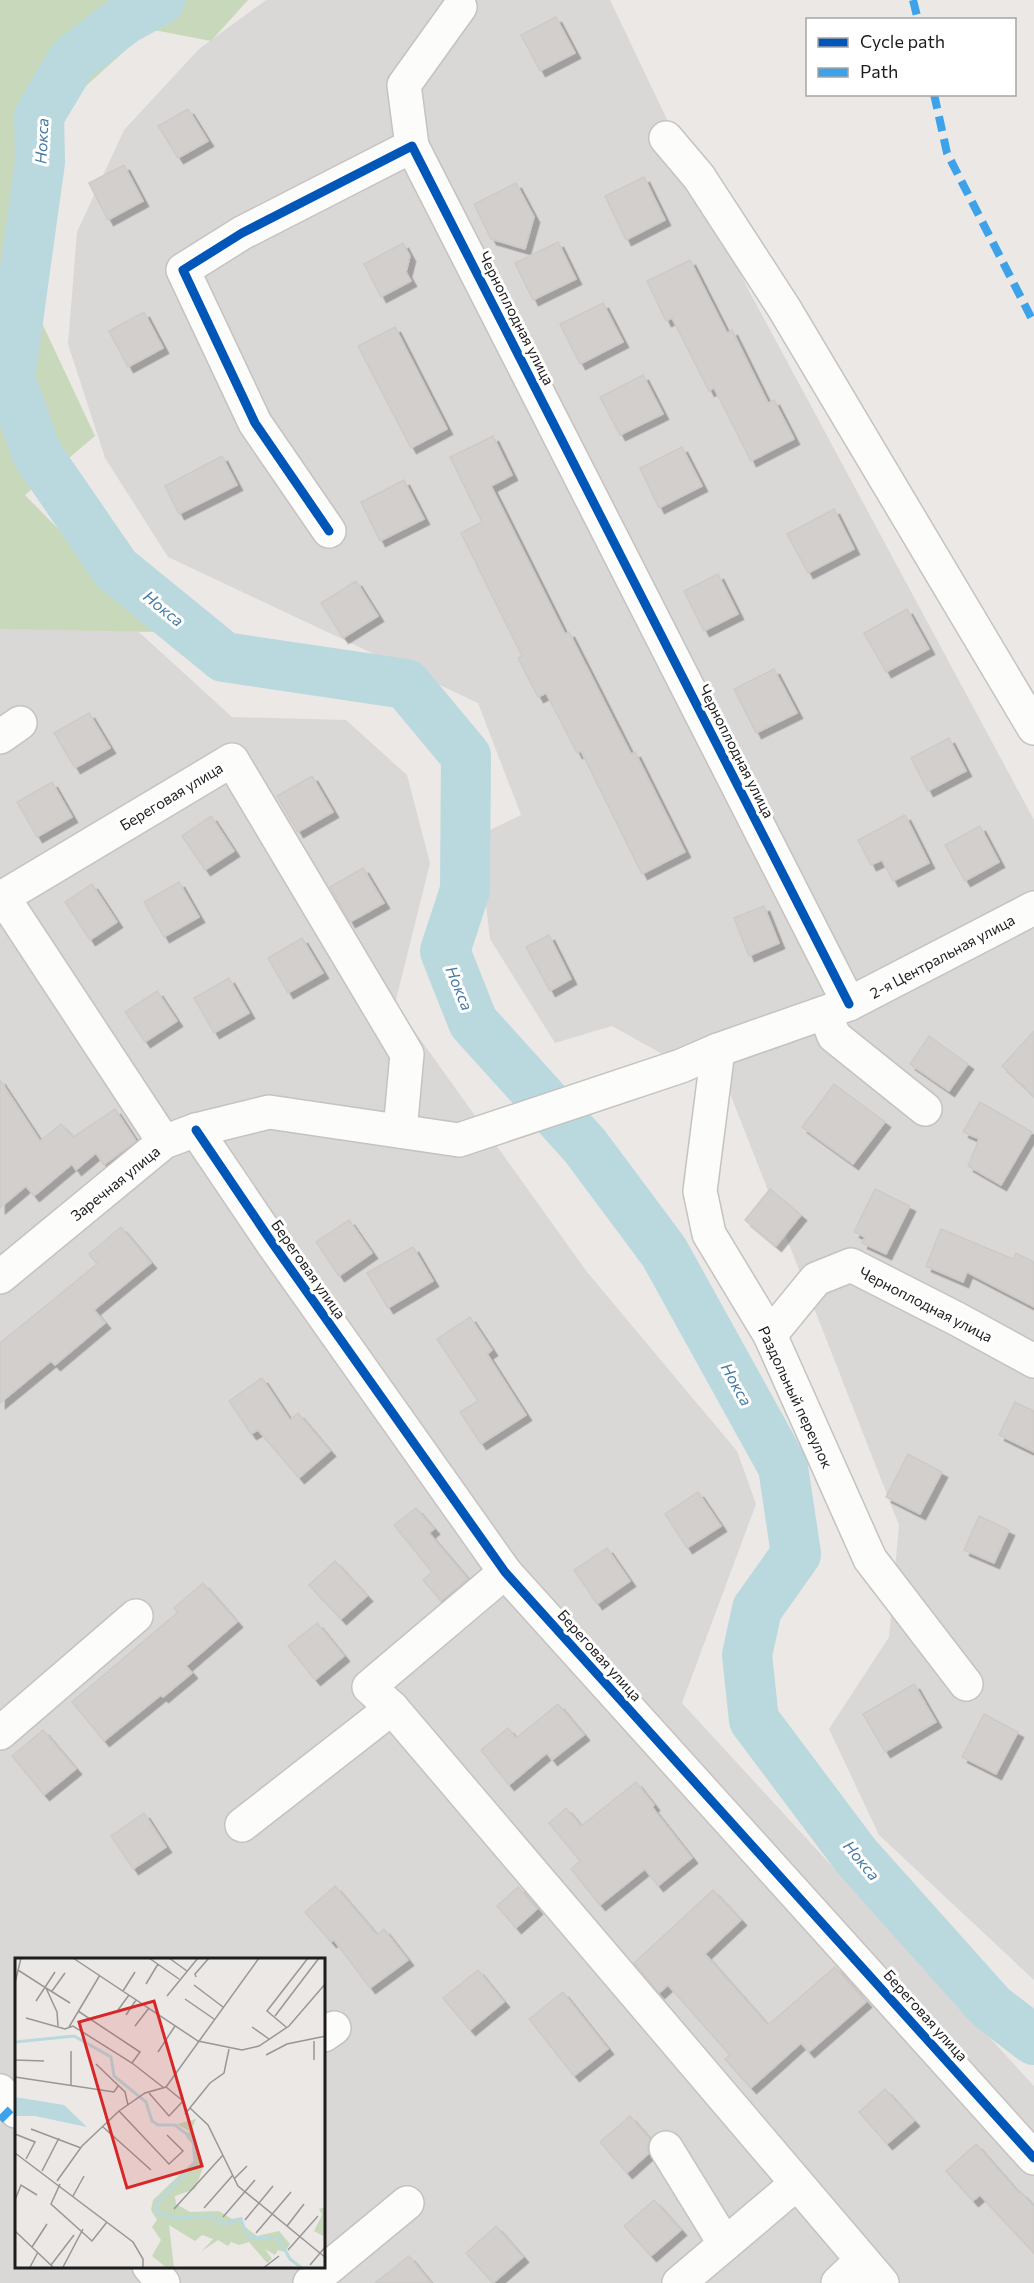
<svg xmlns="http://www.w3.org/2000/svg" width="1034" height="2283" viewBox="0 0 1034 2283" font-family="Commissioner,sans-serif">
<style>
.residential{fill:#dad8d7;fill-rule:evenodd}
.forest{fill:#c7d9ba}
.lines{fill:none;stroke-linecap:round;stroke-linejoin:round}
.river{stroke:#b9d9df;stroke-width:50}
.building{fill:#d2cfcc;stroke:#cecac7;stroke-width:1.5;filter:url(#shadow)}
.minor-casing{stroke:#c4c3c1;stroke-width:36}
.minor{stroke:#fcfcfb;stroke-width:33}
.quiet{stroke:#3da2ea;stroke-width:8;stroke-dasharray:15 8;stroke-linecap:butt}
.cycleway-casing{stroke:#fff;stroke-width:13}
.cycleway{stroke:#0057b8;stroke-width:9}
.labels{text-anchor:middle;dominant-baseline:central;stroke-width:6;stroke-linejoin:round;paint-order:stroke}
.street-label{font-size:15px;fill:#1d1d1d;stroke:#fff}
.water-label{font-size:16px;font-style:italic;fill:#477aa4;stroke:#fff}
.inset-river{fill:none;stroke:#b9d9df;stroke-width:3}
.inset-road{fill:none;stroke:#999795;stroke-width:1.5}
.view{fill:#d62828;fill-opacity:0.15;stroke:#d62828;stroke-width:3}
.inset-edge{fill:none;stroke:#1d1d1d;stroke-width:3}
</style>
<defs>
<filter id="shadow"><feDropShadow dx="5.5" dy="5.5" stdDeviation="0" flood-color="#0004"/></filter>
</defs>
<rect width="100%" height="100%" fill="#ebe8e5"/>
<g class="residential">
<path d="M266,0H610L748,289L1034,820V1980L879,1835L829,1729L889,1637L899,1525L729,1091L612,1026L555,1043L490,939L478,836L521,815L478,703L168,557L105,458L68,344L77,232L124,130L199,49Z"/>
<path d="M0,481L27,530L232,717L346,720L407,775L430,863L395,1004L587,1272L737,1451L756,1504L682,1703L1034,2086V2283H0ZM16,1959H324V2266H16Z"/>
</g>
<path class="forest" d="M0,0H248L211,41L149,29L67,103L33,304L95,436L25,495L159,632L0,629Z"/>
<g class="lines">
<path class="river" d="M160,0L124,20L73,59L39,116L40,162L10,378L37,454L116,569L224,657L406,684L466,756L465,890L445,951L473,1022L585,1146L664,1252L783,1467L796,1554L757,1609L747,1655L754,1720L856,1856L991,2007L1034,2040"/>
</g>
<g class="building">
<path d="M556,17L575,53L540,71L521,35Z"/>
<path d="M188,109L208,141L178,158L158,126Z"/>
<path d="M124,165L143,201L108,220L89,183Z"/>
<path d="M644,177L665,220L626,240L605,196Z"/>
<path d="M516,183L534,217L525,249L491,239L474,204Z"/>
<path d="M558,242L576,279L533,300L515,263Z"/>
<path d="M403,243L410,256L406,272L411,281L381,297L364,264Z"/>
<path d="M690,260L727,333L732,330L768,403L774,400L794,439L751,461L714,388L709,391L672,318L666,321L647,281Z"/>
<path d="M603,303L623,342L580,364L560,324Z"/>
<path d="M144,312L163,348L128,367L109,331Z"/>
<path d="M395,327L447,429L411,448L358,346Z"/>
<path d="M643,375L663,414L620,435L600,397Z"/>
<path d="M493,436L512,475L491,486L565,634L569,632L631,754L635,752L685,852L642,874L581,751L577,753L546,693L538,697L518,658L522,656L461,533L482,522L450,457Z"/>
<path d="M682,447L702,486L659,508L640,468Z"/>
<path d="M222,456L237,485L179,514L165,486Z"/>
<path d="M404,480L424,519L380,541L361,502Z"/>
<path d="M834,509L854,549L808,573L787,534Z"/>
<path d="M718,574L738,614L704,631L684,591Z"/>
<path d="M356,581L378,616L343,638L321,603Z"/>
<path d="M907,609L929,649L886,672L864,633Z"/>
<path d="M774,669L797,713L756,733L734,689Z"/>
<path d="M89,713L110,748L75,768L54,733Z"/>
<path d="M949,738L966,771L928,791L911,758Z"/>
<path d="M312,776L333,812L298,832L277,796Z"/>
<path d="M52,782L72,817L37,837L17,802Z"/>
<path d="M905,815L929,863L893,881L882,860L871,865L858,840Z"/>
<path d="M211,816L234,851L205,870L182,836Z"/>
<path d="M980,826L999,862L965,881L945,845Z"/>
<path d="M363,868L384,903L350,922L330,887Z"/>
<path d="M179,882L199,917L164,937L144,902Z"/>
<path d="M92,884L117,922L90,940L65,902Z"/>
<path d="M764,906L779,943L749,956L734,918Z"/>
<path d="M549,935L571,979L550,991L526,947Z"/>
<path d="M302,938L323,973L288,993L268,958Z"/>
<path d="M229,978L249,1013L214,1033L194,998Z"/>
<path d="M157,991L177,1021L145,1042L125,1012Z"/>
<path d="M1034,1031V1096L1002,1066Z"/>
<path d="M929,1036L968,1064L949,1091L910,1064Z"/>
<path d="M0,1080L40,1141L61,1124L73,1137L115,1109L136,1141L104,1165L96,1153L76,1170L72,1164L34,1196L26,1186L0,1208Z"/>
<path d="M834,1084L885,1122L853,1164L802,1127Z"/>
<path d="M980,1102L1032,1132L1001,1185L968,1166L979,1139L963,1132Z"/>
<path d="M770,1189L801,1215L776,1246L745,1220Z"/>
<path d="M875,1189L910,1206L886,1254L862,1243L865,1237L854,1232Z"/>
<path d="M349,1220L372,1253L339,1276L316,1242Z"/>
<path d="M121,1227L151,1263L94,1310L105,1323L55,1365L51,1361L0,1403V1343L97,1264L89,1254Z"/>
<path d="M941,1229L1013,1259L1016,1253L1034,1262V1307L967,1272L963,1282L926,1266Z"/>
<path d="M413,1247L433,1281L388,1308L367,1273Z"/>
<path d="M470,1317L492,1350L487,1354L526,1415L481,1444L460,1412L478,1401L437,1339Z"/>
<path d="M262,1378L290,1420L298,1413L330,1451L299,1478L258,1430L251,1434L229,1401Z"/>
<path d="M1015,1402L1034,1411V1452L999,1435Z"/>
<path d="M908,1454L942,1472L920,1514L886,1497Z"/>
<path d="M698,1492L721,1526L687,1548L665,1514Z"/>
<path d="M416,1508L434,1529L429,1533L468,1579L441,1601L423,1580L432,1572L394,1525Z"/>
<path d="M979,1516L1009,1530L994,1563L964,1550Z"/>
<path d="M607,1548L630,1581L597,1604L574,1570Z"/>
<path d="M335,1561L367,1596L341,1619L309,1585Z"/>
<path d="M203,1583L237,1622L186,1666L192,1673L163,1697L161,1695L104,1741L72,1702L178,1612L174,1608Z"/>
<path d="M317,1623L344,1656L315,1680L288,1646Z"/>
<path d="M914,1684L936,1722L885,1752L863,1714Z"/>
<path d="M558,1704L584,1735L552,1760L547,1753L509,1785L481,1750L508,1728L516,1738Z"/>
<path d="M984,1714L1018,1732L996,1774L962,1757Z"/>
<path d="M43,1730L76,1769L44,1795L12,1756Z"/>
<path d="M636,1782L654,1805L652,1807L692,1858L658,1886L645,1869L600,1905L571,1869L580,1861L549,1823L566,1808L581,1826Z"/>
<path d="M144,1813L166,1847L133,1869L111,1836Z"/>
<path d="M335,1886L377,1935L384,1929L408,1960L370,1988L334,1940L331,1942L305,1912Z"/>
<path d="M518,1887L537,1909L516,1928L497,1906Z"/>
<path d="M713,1890L741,1920L705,1954L768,2025L835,1967L866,2002L809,2052L801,2043L751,2088L725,2059L730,2055L668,1985L659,1993L634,1963Z"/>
<path d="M478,1970L504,2002L470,2030L443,1998Z"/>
<path d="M563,1992L608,2049L574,2076L529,2019Z"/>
<path d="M885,2089L914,2121L887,2144L859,2112Z"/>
<path d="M630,2116L650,2139L647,2148L649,2153L627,2173L600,2142Z"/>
<path d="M976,2144L1019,2193L1021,2192L1034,2207V2253L980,2195L973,2201L946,2171Z"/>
<path d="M654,2200L681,2230L651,2256L624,2226Z"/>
<path d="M496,2226L523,2257L493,2283L466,2253Z"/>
<path d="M409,2256L431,2283H375Z"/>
</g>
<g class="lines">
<g class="minor-casing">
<g id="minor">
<path d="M666,138L699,177L784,308L1034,728"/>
<path d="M412,146L404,85L460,7"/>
<path d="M329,531L255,423L183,270L242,233L412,146L849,1004"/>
<path d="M0,737L20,723"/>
<path d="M825,1013L834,1036L925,1109"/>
<path d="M718,1050L700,1191L709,1234L770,1335L870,1559L966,1684"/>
<path d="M196,1130L273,1244L505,1572L1034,2158"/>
<path d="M164,1142L3,897L232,760L407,1054L400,1131"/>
<path d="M0,1277L164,1142L196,1130L269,1112L459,1140L681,1066L718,1050L849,1004L1034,908"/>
<path d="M770,1335L816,1279L851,1265L957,1319L1034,1361"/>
<path d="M505,1572L369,1687L392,1708L882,2283"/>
<path d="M0,1733L136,1616"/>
<path d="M242,1825L392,1708"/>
<path d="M324,2035L334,2028"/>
<path d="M0,2091L16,2111"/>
<path d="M666,2148L725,2244"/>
<path d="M149,2266L163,2283"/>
<path d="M310,2283L407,2203"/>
<path d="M679,2283L796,2184"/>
<path d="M838,2283L862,2260"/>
</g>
</g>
<use href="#minor" class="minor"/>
<g class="quiet">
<path d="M913,0L918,20"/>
<path d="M934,94L947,153L1034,323"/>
<path d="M0,2120L13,2107"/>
</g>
<g class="cycleway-casing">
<g id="cycleway">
<path d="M329,531L255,423L183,270L242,233L412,146L849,1004"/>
<path d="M196,1130L273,1244L505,1572L1034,2158"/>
</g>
</g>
<use href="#cycleway" class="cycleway"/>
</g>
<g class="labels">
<g class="street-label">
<text transform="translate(517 318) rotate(63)">Черноплодная улица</text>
<text transform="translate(737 751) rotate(63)">Черноплодная улица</text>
<text transform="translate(171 796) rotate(-31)">Береговая улица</text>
<text transform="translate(942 956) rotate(-28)">2-я Центральная улица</text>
<text transform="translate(115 1183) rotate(-39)">Заречная улица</text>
<text transform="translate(309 1269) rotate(55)">Береговая улица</text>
<text transform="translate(926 1304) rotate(27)">Черноплодная улица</text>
<text transform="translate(796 1397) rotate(65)">Раздольный переулок</text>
<text transform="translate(600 1655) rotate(48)">Береговая улица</text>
<text transform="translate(926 2015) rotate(48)">Береговая улица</text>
</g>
<g class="water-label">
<text transform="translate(41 141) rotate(-87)">Нокса</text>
<text transform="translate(164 608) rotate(39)">Нокса</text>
<text transform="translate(460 988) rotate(68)">Нокса</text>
<text transform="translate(737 1384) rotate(61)">Нокса</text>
<text transform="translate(862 1860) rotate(50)">Нокса</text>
</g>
</g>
<g transform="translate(15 1958)">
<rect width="310" height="310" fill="#ebe8e5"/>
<path d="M181,161L177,171L189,207L180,231L160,238L161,246L175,254L204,253L217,261L227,259L230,269L242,278L264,273L275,286L270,294L263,292L260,297L250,291L257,301L252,305L234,284L224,287L216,284L213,288L203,282L187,293L198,281L187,277L180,283L154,267L159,310H152L137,298L146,282L137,269L142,262L136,252L138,242L180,202L178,187L171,179L174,173L162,166ZM310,249H311L310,279L299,273L307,257L304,251Z" fill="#c7d9ba"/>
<path d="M0,139L49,147L72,169L20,158H0Z" fill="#b9d9df"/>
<path class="inset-river" d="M0,84L59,78L96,99L99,118L131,144L137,163L143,167H160L178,181L180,206L142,244V255L162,260L197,258L209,266L225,261L234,279L264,281L275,301L288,311"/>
<path class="inset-road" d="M58,0L183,83L227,92L244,88L274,68L311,25M134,0L164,21M154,0L172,13M3,12L31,30L42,54L43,68M181,19L180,16L194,0M0,25L6,0M131,26L143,6M179,27L208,49M31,30L55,45M37,33L50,15M108,33L120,14M152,38L183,0M170,41L199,61M21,43L40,14M103,52L114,37M63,53L125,94L117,105M111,57L121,42M260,58L304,0M11,60L50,71L58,68L117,105L149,130M120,68L134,50M54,69L85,17M237,69L254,81M271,69L252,53L293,0M299,83V102M56,93V127M143,94L160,68M251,97L272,86L311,78M0,102L29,103M81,106L110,134L113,147M0,119L99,134L103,128M134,135L154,158L168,143L151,129M175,150L193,167L223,228L311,300M104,153L154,206L168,193L152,177M170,156L195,125L209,115L214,91M88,169L136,212M16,171L66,190M0,176L20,184L11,201M0,195L118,284L128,301V311M27,213L44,180M219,221L232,208M42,223L67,188L104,153L130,135L151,129L244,0M45,226L36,246L77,283L92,264M58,238L69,218M0,242L6,227L22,237M189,250L218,217M159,251L208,197M208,259L240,222M230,262L258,228M272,268L289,246M0,273L40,311M241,275L276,234M17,289L32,266M273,292L303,258M36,307L59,277M295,307L311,288M14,311L23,294M47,311L68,271M247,311L264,298"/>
<path class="view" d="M139,43L187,208L112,230L64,64Z"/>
<rect width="310" height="310" class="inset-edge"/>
</g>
<rect x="806" y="18" width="210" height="78" fill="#ffffff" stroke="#a5a5a5" stroke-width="1.5"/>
<rect x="818" y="38" width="30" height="9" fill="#0057b8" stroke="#a5a5a5" stroke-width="1.5"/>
<text x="860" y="48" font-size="18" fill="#1d1d1d">Cycle path</text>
<rect x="818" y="68" width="30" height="9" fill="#3da2ea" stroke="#a5a5a5" stroke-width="1.5"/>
<text x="860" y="78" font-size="18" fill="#1d1d1d">Path</text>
</svg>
